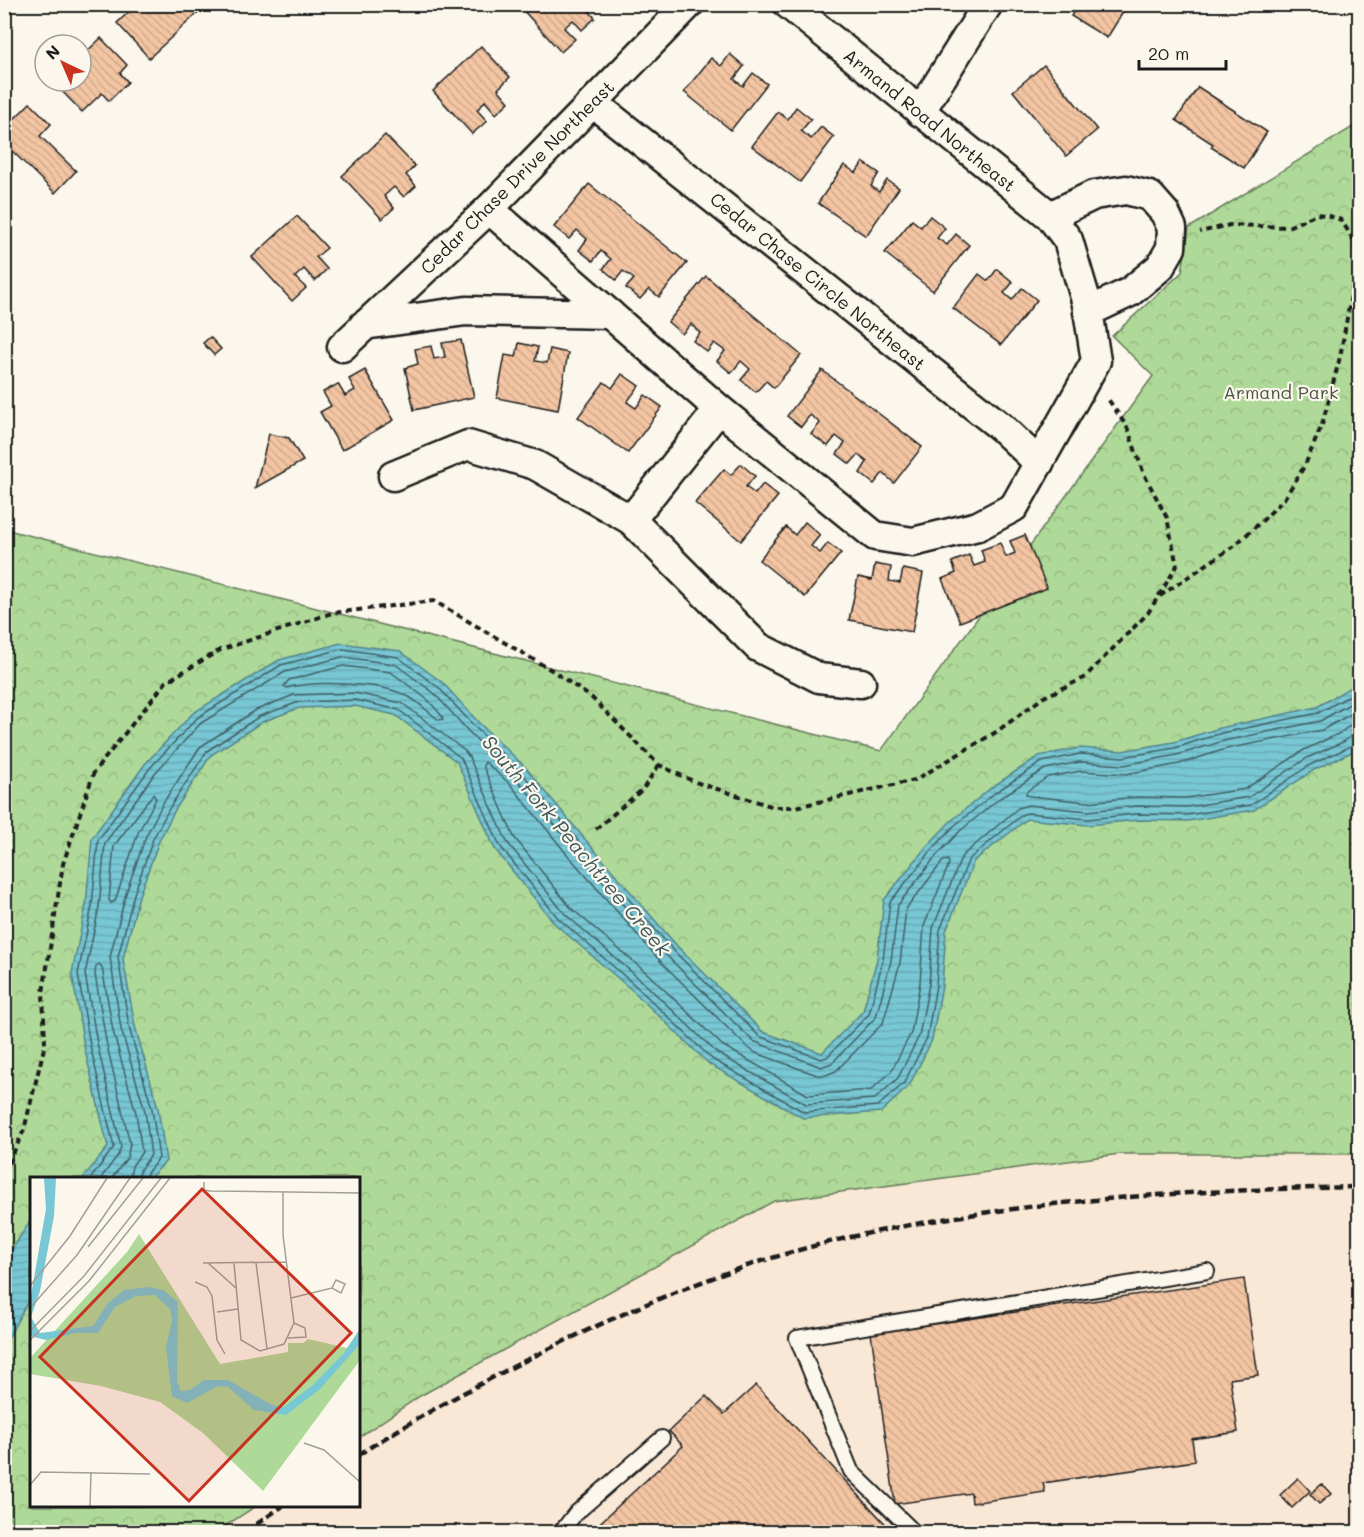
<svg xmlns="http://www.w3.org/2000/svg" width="1364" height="1537" viewBox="0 0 1364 1537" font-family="Mali,sans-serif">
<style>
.built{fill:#f9e8d6}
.forest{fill:url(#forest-crowns);stroke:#657a5a;stroke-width:1.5}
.water{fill:url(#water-rules);stroke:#53838a;stroke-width:1.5}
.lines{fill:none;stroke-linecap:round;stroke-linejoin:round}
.shore{stroke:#416066;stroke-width:1.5}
.building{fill:url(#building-back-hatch);stroke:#1c1c1c;stroke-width:1.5}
.lane-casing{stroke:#1c1c1c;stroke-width:18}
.street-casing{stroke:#1c1c1c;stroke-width:33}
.path{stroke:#1c1c1c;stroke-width:4;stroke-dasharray:6 4.5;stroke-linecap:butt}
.lane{stroke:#fbf7ec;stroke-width:14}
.street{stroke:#fbf7ec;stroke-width:28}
.rail{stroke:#1c1c1c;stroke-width:4.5;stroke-dasharray:9 4.5;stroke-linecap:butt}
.labels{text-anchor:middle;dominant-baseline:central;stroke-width:4.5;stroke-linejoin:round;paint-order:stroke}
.street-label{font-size:18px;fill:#1c1c1c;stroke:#fbf7ec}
.park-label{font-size:18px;fill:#485541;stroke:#fbf7ec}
.water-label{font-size:20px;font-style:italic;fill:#3c585c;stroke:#fbf7ec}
.inset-road{fill:none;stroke:#a29f99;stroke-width:1.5}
.view{fill:#c8321e;fill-opacity:0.15;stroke:#c8321e;stroke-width:3}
.inset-edge{fill:none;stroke:#1c1c1c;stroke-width:3}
</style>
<defs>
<pattern id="forest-crowns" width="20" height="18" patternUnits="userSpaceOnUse" patternTransform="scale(1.5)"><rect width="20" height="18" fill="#aed998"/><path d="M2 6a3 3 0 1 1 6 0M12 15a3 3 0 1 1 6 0" fill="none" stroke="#95ba82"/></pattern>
<pattern id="water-rules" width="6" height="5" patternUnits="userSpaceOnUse" patternTransform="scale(1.5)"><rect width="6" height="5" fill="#78c7d4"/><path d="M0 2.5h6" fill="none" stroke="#67aab5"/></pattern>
<pattern id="building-back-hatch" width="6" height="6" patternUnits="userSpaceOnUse" patternTransform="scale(1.5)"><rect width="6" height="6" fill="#f3c5a3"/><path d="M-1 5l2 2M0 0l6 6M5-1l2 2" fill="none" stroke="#d0a98c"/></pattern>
</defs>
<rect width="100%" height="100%" fill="#fbf7ec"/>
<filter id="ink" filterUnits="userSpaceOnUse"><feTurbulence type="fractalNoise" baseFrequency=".0167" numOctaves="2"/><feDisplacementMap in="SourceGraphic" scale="12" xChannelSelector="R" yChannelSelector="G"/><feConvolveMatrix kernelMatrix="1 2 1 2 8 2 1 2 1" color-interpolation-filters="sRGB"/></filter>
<g filter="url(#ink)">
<path class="built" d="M1120,1154H1359V1532H216L256,1506H358L359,1437L420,1396L774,1201Z"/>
<path class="forest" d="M1359,123V1154H1120L774,1201L420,1396L359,1437L358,1178H32V1506H256L216,1532H5L4,529L881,751L1153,376L1112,336L1182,272L1189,228Z"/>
<g class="water">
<path d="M341,643L400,651L443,683L479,723L526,768L584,838L678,947L763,1032L822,1053L863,1011L877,959L884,900L926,847L951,821L992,787L1039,756L1079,748L1122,751L1174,742L1220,728L1317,707L1359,682V745L1354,751L1314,770L1254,810L1188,821L1138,820L1088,825L1027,819L974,861L946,931L942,986L932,1040L909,1086L881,1112L803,1118L709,1064L634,992L555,924L495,849L457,762L395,715L355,706L299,708L262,722L211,755L175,810L159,841L139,896L123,959L135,1026L158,1108L166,1161L150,1178H83L108,1147L84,1046L72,973L86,905L92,838L145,764L193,713L279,660Z"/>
<path d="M31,1220V1295L5,1344V1260Z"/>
</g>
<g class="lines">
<g class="shore">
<path d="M343,666L391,672L428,700L442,716L443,719L439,720C428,712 417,700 405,695C381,683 312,680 287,688L284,686L289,680Z"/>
<path d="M1360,709L1322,730L1226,749L1179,764L1126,774L1081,771L1048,777L1027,791L1026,794L1029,796L1088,802L1137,797L1186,798L1245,789L1304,750L1340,733L1348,727L1360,725"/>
<path d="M485,762L510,784L566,853L662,963L747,1047L756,1053L817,1075H826L836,1071L883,1023L900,963L906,909L943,861L948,860L949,864L924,926L920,983L911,1033L891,1072L871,1090L808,1095L722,1045L649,975L571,908L514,837L483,766Z"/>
<path d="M153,794L156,799L138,833L115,901L111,903L109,900L114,846Z"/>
<path d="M91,1178L114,1147L90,1045L78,974L92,906L98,840L150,768L197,718L281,665L342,649L398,657L439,688L475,727L522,773L579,842L674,951L759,1036L821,1059L827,1057L869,1014L883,960L890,902L931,851L954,826L996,792L1042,762L1080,754L1123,757L1175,748L1222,733L1318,713L1360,690"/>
<path d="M101,1178L118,1155L121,1147L97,1043L85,974L99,907L105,843L155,773L201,723L285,672L342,657L395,664L434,693L469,732L516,778L573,847L668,957L753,1041L821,1067L832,1063L876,1017L891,961L898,905L936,856L960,831L1000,798L1045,769L1080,762L1124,765L1177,755L1224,741L1320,721L1360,698"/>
<path d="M112,1178L127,1158L130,1144L106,1041L95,974L96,966L99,964L102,967L113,1031L136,1113L142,1152L132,1166L130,1178"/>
<path d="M139,1178L140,1170L151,1155L145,1111L121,1029L110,957L126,893L146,836L163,803L200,747L256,710L294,695L355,693L402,703L465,751L469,757L507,842L565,914L643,982L717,1053L806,1104L875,1099L898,1078L919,1036L929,984L933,928L962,856L1018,808L1028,805L1088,811L1137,806L1187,807L1249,797L1307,758L1345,741L1352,735L1360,734"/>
<path d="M146,1178L147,1173L159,1158L152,1109L129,1027L118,957L134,894L153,839L170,807L207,751L260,716L299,702L355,700L399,710L461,758L500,846L559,919L638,988L712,1059L804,1112L878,1106L904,1083L927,1038L936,985L940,930L969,859L1023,814L1028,813L1088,819L1137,814L1187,815L1251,805L1310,765L1360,742"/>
</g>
</g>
<g class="building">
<path d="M137,4H198L202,9L149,58L117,23Z"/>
<path d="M524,4H591L587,8L595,18L582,30L573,20L564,28L575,39L561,52L521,8Z"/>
<path d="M1078,4H1128L1107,38L1071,16Z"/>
<path d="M101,38L127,65L120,73L128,82L109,101L102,93L82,112L54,83L57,81H81V57Z"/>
<path d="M481,46L510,77L498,89L509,102L496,114L485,101L477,110L487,121L472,134L433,91Z"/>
<path d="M730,54L744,66L734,79L743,86L753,73L767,84L731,130L684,92L711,58L721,66Z"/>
<path d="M1044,65L1097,130L1066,156L1013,91Z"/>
<path d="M1198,87L1267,132L1244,168L1211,147L1213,144L1176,120Z"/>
<path d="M30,103L51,124L40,136L76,171L55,193L4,143V129Z"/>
<path d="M796,107L811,119L801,131L811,139L821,127L834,137L800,182L752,146L778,112L788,119Z"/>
<path d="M385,135L415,166L406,175L416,186L404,197L394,187L384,196L394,208L382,219L342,176Z"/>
<path d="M863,162L879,173L871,186L879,192L887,180L899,188L866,236L818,203L844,165L856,173Z"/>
<path d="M589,184L687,263L659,297L649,289L640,299L626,288L634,279L623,271L616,280L603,269L611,259L601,251L593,261L579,250L587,239L577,230L569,239L554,227Z"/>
<path d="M297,216L327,248L316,257L327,269L315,281L304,269L295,277L306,288L292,301L252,257Z"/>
<path d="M930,216L945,228L937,238L947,245L956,234L969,245L933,291L885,253L912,220L921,227Z"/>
<path d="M997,269L1013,282L1004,293L1012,300L1022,288L1037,300L1001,345L953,308L979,274L988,281Z"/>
<path d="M706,276L801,355L774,388L766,381L756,392L741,380L750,369L741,361L731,373L717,361L725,351L714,343L707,352L693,341L700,333L691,324L682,334L668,322Z"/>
<path d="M210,337L221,349L214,355L203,343Z"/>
<path d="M461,340L474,397L414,410L405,368L418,364L415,349L431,346L434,359L445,357L442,343Z"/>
<path d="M519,343L538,347L535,361L547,363L550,349L568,353L558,410L497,398L505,355L516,357Z"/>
<path d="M365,370L394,420L342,450L320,412L331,406L323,392L338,384L345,396L355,390L349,379Z"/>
<path d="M822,370L922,447L894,483L883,473L874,484L860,473L867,462L858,455L850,464L837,454L845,443L836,436L828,446L811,434L820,423L810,415L801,427L787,416Z"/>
<path d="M622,374L639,386L627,402L636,408L645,395L662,407L628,453L578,417L604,382L612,388Z"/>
<path d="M269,434L289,438L303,461L255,488Z"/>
<path d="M741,464L755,476L746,487L755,494L763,484L778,496L741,541L695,503L724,469L731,475Z"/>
<path d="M805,522L820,535L811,546L820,553L828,543L841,553L805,597L759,560L786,527L795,535Z"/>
<path d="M1025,535L1047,588L960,622L942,579L956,573L952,562L969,555L974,566L985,562L981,550L1000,543L1006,557L1015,553L1010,541Z"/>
<path d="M875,564L891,567L889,581L900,583L903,569L923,573L912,632L849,620L858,577L872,580Z"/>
<path d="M1244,1279L1258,1375L1230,1379L1238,1432L1192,1439L1195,1461L1043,1483L1045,1492L972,1503L971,1493L895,1504L871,1333Z"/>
<path d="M756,1385L893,1532H590L683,1446L669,1431L706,1396L724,1414Z"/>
<path d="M1298,1478L1310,1491L1292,1508L1280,1495Z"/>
<path d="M1322,1484L1331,1494L1319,1504L1310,1494Z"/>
</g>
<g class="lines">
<g class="lane-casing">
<g id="lane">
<path d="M561,1532L575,1514L662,1438"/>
<path d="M914,1532L851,1471L797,1338L1207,1271"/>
</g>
</g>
<g class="street-casing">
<g id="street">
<path d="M593,103L1001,427L1039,463"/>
<path d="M920,112L988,4"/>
<path d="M489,209L719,409L875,536L913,542L978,526L1014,507L1096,361L1087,304L1068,240L1050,216L788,4"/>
<path d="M1050,216L1094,195L1126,190L1150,196L1165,213L1172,228L1171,248L1160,267L1130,292L1088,312"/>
<path d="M364,325L466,311L610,314"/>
<path d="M342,347L489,209L689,4"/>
<path d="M393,476L468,445L535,465L631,520L758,647L819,678L861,683"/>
<path d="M631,520L719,409"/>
</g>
</g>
<g class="path">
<path d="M1160,596L1234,546L1262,521L1284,499L1305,465L1322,425L1340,357L1356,268V248L1350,234L1341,220L1329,216L1317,214L1288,227L1230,225L1200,232"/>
<path d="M596,829L643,789L659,765"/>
<path d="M4,1173L24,1130L45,1044L43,993L63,864L94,772L166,682L220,650L332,613L434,601L553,671L592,698L659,765L695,782L774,807H796L915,780L996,732L1044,697L1084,678L1148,613L1177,566L1167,518L1144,474L1127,427L1108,399"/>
</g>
<use href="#lane" class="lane"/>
<use href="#street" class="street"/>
<g class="rail">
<path d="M358,1455C406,1424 455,1397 505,1371C619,1312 739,1260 865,1234C1028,1199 1194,1190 1360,1187"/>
<path d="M245,1532L283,1506"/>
</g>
</g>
</g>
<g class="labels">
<g class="street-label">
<text transform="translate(930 120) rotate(39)">Armand Road Northeast</text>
<text transform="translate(517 177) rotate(-45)">Cedar Chase Drive Northeast</text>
<text transform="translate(818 281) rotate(39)">Cedar Chase Circle Northeast</text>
</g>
<g class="park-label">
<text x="1281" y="392">Armand Park</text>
</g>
<g class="water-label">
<text transform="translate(577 845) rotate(50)">South Fork Peachtree Creek</text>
</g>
</g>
<g transform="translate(30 1177)">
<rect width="330" height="330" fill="#fbf7ec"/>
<path d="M109,57L190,187L258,175V166H273L278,162L317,171L330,152V183L233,314L173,256L130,225L71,209L0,197V181L97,75Z" fill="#aed998"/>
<path d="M14,1H26L24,39L10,114L1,140L10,156L63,149L78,126L94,113L118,110L133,113L148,125L147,205L151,214L160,213L174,203H198L242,228L254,230L283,208L314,176L330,152V167L290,212L256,238L224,233L198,210L188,209L157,226L142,219L136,171L142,143L140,132L125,118L106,119L85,130L68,156H46L16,163L0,159V124L16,32Z" fill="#78c7d4"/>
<path class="inset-road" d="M174,5V13L180,14L330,16M58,70L113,1M173,86L257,85M178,86L206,111M204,86L211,163L230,174L254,167L264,146L253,58V15M226,86L237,172M165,105L177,110L182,119L187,163L195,177M0,109L40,59L77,1M261,121L302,111L311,116L315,107L306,103L302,111M0,131L47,78L100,1M187,135L208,132M0,154L54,99L131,1M258,161L276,160L275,151L264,146M0,163L59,104L140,1M274,266L294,273L330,305M0,308L11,295L120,297M60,329L61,295"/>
<path class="view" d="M172,12L321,156L159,324L10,180Z"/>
<rect width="330" height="330" class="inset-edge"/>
</g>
<rect width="1364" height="1537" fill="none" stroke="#fbf7ec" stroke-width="24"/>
<rect x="12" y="12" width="1340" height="1513" fill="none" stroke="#1c1c1c" stroke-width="2" filter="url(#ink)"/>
<g transform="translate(63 63) rotate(316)"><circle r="28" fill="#fbf7ec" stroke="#a29f99" stroke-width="1.5"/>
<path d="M0-4.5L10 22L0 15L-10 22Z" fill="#c8321e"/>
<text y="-9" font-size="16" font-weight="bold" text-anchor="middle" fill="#1c1c1c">N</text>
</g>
<path d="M1139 60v9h87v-9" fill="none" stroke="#1c1c1c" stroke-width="3"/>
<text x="1148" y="60" font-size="18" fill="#1c1c1c" stroke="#fbf7ec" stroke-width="4.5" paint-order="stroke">20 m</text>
</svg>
